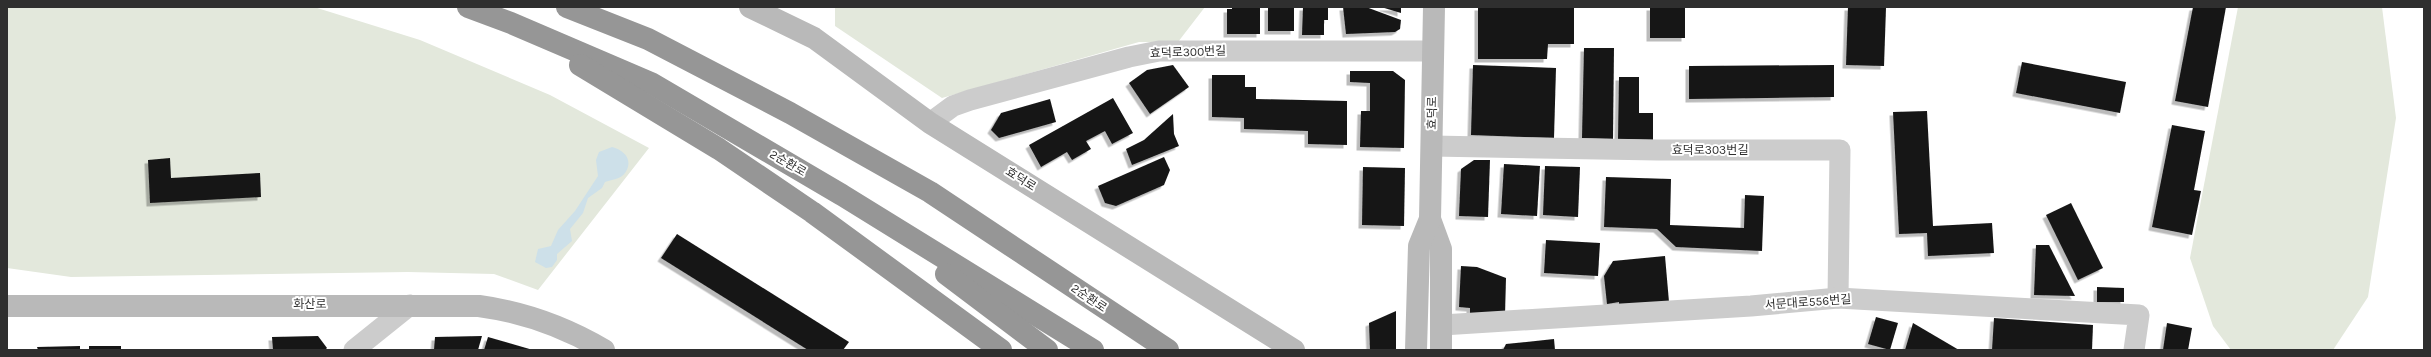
<svg xmlns="http://www.w3.org/2000/svg" width="2431" height="357" viewBox="0 0 2431 357" font-family="Karla,'Noto Sans KR',sans-serif">
<style>
.green{fill:#e3e8dc}
.water{fill:#cde0e9}
.building{fill:#161616;filter:url(#shadow)}
.lines{fill:none;stroke-linecap:round;stroke-linejoin:round}
.street{stroke:#ccc;stroke-width:21}
.secondary{stroke:#b9b9b9;stroke-width:22}
.highway{stroke:#969696;stroke-width:22}
.labels{text-anchor:middle;dominant-baseline:central;stroke-width:4;stroke-linejoin:round;paint-order:stroke}
.street-label{font-size:12px;fill:#2f2f2f;stroke:#fff}
</style>
<defs>
<filter id="shadow"><feDropShadow dx="-3.5" dy="3.5" stdDeviation="0" flood-color="#0004"/></filter>
</defs>
<rect width="100%" height="100%" fill="#fff"/>
<g class="green">
<path d="M7,7H314L420,40L550,95L649,148L538,290L494,274L408,272L71,277L7,268Z"/>
<path d="M835,7H1205L1178,42H1139L942,98L835,26Z"/>
<path d="M2238,7H2382L2396,118L2368,297L2333,350H2231L2213,326L2190,258Z"/>
</g>
<path class="water" d="M612,147C624,150 634,160 625,173C621,179 611,180 605,182L602,188L588,198L583,213L570,229L572,241L557,254V260L552,267L546,268L535,262L538,249L551,246L558,230L575,211L598,176L596,160L599,152Z"/>
<g class="building">
<path d="M1232,7H1260V34H1227V9H1232Z"/>
<rect x="1268" y="7" width="26" height="24"/>
<path d="M1303,7H1328V20H1324V35H1302Z"/>
<path d="M1343,7H1366L1401,20L1400,29L1395,32L1346,34Z"/>
<path d="M1381,7H1401V13Z"/>
<path d="M1478,7H1574V44H1548L1547,59H1478Z"/>
<rect x="1650" y="7" width="35" height="31"/>
<path d="M1848,7L1886,8L1884,66L1846,65Z"/>
<path d="M2193,7H2226L2208,107L2175,101Z"/>
<path d="M1584,48H1614L1613,139L1582,138Z"/>
<path d="M2022,62L2126,82L2120,113L2016,93Z"/>
<path d="M1173,65L1189,87L1150,114L1129,83L1147,70Z"/>
<path d="M1473,65L1556,68L1554,138L1471,135Z"/>
<path d="M1834,65V97L1689,99V66Z"/>
<path d="M1350,71H1393L1405,80L1404,148L1360,147L1361,111H1370V83L1350,82Z"/>
<path d="M1212,75H1245V87H1256V99L1347,101V145L1308,144V131L1244,129V118L1212,117Z"/>
<path d="M1619,77H1639V113H1653V140L1618,139Z"/>
<path d="M1113,98L1133,133L1112,144L1105,131L1086,141L1091,149L1072,160L1067,152L1041,167L1029,145Z"/>
<path d="M1050,99L1056,122L999,138L991,130L1001,113Z"/>
<path d="M1927,111L1933,226L1992,223L1994,253L1928,256L1927,233L1899,234L1893,112Z"/>
<path d="M1173,114L1174,134L1179,146L1132,165L1126,149L1144,140Z"/>
<path d="M2172,125L2205,131L2194,190L2201,191L2192,235L2152,227Z"/>
<path d="M1164,157L1170,170L1164,185L1116,206L1105,203L1098,186Z"/>
<path d="M170,158L171,178L260,173L261,197L150,203L148,160Z"/>
<path d="M1474,160H1490L1488,217L1459,216L1461,169Z"/>
<path d="M1504,164L1540,166L1537,216L1501,214Z"/>
<path d="M1545,166L1580,167L1578,217L1543,215Z"/>
<path d="M1363,167L1405,168L1404,226L1362,225Z"/>
<path d="M1606,177L1671,179L1670,225L1744,228L1745,195L1764,196L1762,251L1676,247L1657,229L1604,227Z"/>
<path d="M2071,203L2103,268L2078,280L2046,215Z"/>
<path d="M677,234L849,342L843,350H808L661,258Z"/>
<path d="M1546,240L1600,243L1598,276L1544,273Z"/>
<path d="M2036,245H2049L2075,296L2034,295Z"/>
<path d="M1665,256L1669,302L1619,306V302L1607,304L1604,276L1613,261Z"/>
<path d="M1461,266L1477,267L1506,278L1505,315L1470,314V308L1459,307Z"/>
<path d="M2097,287L2124,288V302H2097Z"/>
<path d="M1396,311V350H1370L1369,323Z"/>
<path d="M1876,317L1898,323L1890,350L1868,344Z"/>
<path d="M1994,318L2093,325L2092,350H1992Z"/>
<path d="M1913,323L1959,350H1905Z"/>
<path d="M2167,323L2192,328L2188,350H2163Z"/>
<path d="M318,336L327,348L325,350H273L272,337Z"/>
<path d="M482,336L478,350H434L435,337Z"/>
<path d="M488,337L533,350H484Z"/>
<path d="M1554,339L1555,350H1503L1506,344Z"/>
<path d="M80,346V350H38L37,347Z"/>
<rect x="89" y="346" width="32" height="4"/>
</g>
<g class="lines">
<g class="street">
<path d="M930,123L953,106L970,100L1129,57L1159,51H1433"/>
<path d="M1432,146L1658,150H1840L1838,298"/>
<path d="M1442,325L1751,306L1838,298L2139,315L2134,350"/>
<path d="M354,350L410,305"/>
</g>
<g class="secondary">
<path d="M750,7L814,38L930,123L1294,350"/>
<path d="M1430,219L1441,249V350"/>
<path d="M7,306H479C523,312 565,327 604,350"/>
<path d="M1416,350L1419,246L1430,219L1434,7"/>
</g>
<g class="highway">
<path d="M468,7L511,23L651,83L842,195L1093,350"/>
<path d="M567,7L648,39L790,113L930,192L1168,350"/>
<path d="M580,65L719,149L812,212L1001,350"/>
<path d="M946,274L1047,350"/>
</g>
</g>
<g class="labels">
<g class="street-label">
<text transform="translate(1188 52) rotate(-2)">효덕로300번길</text>
<text transform="translate(1432 113) rotate(-89)">효덕로</text>
<text x="1710" y="150">효덕로303번길</text>
<text transform="translate(788 163) rotate(30)">2순환로</text>
<text transform="translate(1021 179) rotate(32)">효덕로</text>
<text transform="translate(1089 298) rotate(34)">2순환로</text>
<text transform="translate(1808 302) rotate(-4)">서문대로556번길</text>
<text x="310" y="304">화산로</text>
</g>
</g>
<rect width="2431" height="357" fill="none" stroke="#2f2f2f" stroke-width="16"/>
</svg>
